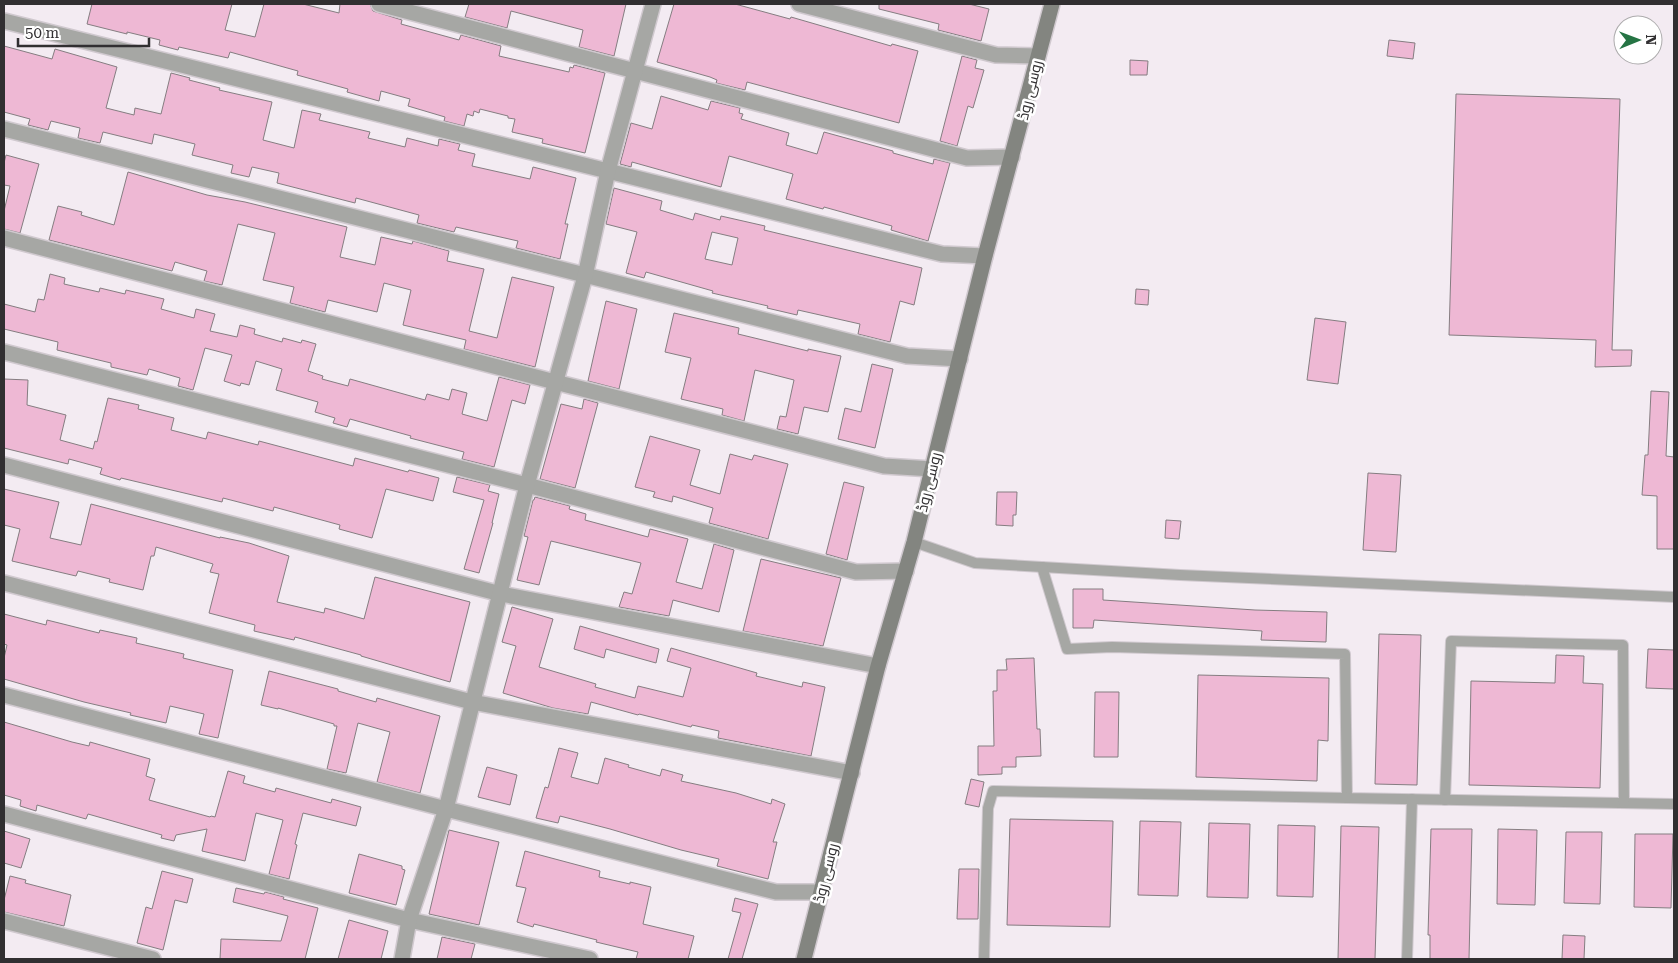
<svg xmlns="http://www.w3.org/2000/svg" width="1678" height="963" viewBox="0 0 1678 963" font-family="'Roboto Serif',Cairo,serif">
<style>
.building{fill:#eeb8d4;stroke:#857d81;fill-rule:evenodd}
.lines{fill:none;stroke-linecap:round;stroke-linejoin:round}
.lane-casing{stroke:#d0c9cf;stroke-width:12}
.street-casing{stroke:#d0c9cf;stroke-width:18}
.secondary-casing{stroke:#d0c9cf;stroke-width:18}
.lane{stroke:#a6a7a4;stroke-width:10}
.street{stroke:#a6a7a4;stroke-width:15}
.secondary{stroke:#838580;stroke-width:15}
.labels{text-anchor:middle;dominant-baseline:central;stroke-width:5;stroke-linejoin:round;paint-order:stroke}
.street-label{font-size:15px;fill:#312f31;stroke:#fff}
</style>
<rect width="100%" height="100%" fill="#f3ebf2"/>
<g class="building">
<path d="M92,4H232L225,30L255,37L264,4H303L339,13L340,4H370L373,11L402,20L401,24L459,40L461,35L501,46L499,56L569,72L570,67L573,68L574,65L605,73L585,153L542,143L543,139L512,132L515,119L508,118V116L480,109L479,113L474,111L473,116L467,114L464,126L444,121L445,117L408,106L410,99L381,91L379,101L347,92L348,89L297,75L298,71L230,52L228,58L179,47L178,50L159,45L160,40L127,32V34L87,24Z"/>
<path d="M469,4H626L614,56L579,47L583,30L511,11L507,28L465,17Z"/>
<path d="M674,4H735L790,19L791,17L891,46L892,44L918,51L899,123L747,82L745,90L716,83L717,80L710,77L657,62Z"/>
<path d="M879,4H969L989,9L981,41L938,30L939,24L879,9Z"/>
<path d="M1389,40L1415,43L1413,59L1387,56Z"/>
<path d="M4,46L52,59L55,49L117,67L106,108L134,115L135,108L161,114L171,73L190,78L189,80L220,88L219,90L272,102L263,140L294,148L302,110L321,114L319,120L370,132L368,138L405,147L407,138L438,146L439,139L460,144L458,150L475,154L472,166L530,179L533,167L576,178L565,224H568L560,259L516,248L518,241L456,227L454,232L417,223L419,215L356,198L355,203L277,183L279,173L252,167L249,177L231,173L233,165L192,155L195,144L154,134L152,144L103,132L100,143L78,138L80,128L51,121L48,130L28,125L30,119L4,112Z"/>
<path d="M962,56L977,60L975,68L984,70L973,108L968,106L957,146L940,141Z"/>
<path d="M1130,60L1148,61L1147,75H1130Z"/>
<path d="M1456,94L1620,99L1612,350H1632L1631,366L1595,367L1596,340L1449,335Z"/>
<path d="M661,96L708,110L711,101L740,108L739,113L743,114L741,119L789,133L786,145L817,154L824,132L893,151V153L933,164L934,159L950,163L928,241L891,230L892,226L824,207L823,209L786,199L793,174L729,156L721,187L632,162L631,167L620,164L631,123L652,129Z"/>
<path d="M6,155L39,164L20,233L4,229V211L10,186L4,185V163Z"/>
<path d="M128,172L207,195L245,202L347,227L340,257L375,265L381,237L412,244L413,241L449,251L447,261L484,269L469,331L497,338L512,277L554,287L535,367L464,349L466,340L403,325L411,290L384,283L377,312L328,300L325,312L290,303L294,287L263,280L275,233L238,224L222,285L204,281L207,271L175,262L172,271L49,240L58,206L82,212L81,215L114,225Z"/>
<path d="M614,188L662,201L660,210L693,220L695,213L720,220L721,216L765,226L764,230L922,268L914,305L900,301L890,342L858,334L860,324L798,310L797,315L767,308L768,306L712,293L713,291L646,272L644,278L626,273L637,232L606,224ZM712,232L738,238L732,265L705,259Z"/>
<path d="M50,274L65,278L64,284L99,292L100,288L125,294L126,290L164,299L161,309L194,318L196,309L215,314L210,331L237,337L240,325L255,329L254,334L282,342L283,338L301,343L302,340L316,344L308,371L323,376L322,379L348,386L350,379L425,400L427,394L449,400L452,389L467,393L462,414L487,421L499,377L530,385L525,404L512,400L494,467L462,459L464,452L410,438L411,436L350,419L347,427L333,423L335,418L315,412L318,402L276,390L282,369L256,361L249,385L241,383L240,386L224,381L232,355L205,348L193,390L178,386L180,378L149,369L147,375L111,367V363L57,350L58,342L4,329V304L35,312L38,299L44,300Z"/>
<path d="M1136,289L1149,290L1148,305L1135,304Z"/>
<path d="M606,301L637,309L619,389L588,381Z"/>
<path d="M674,313L739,328L738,334L808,351V349L841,356L828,412L804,407L798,434L777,429L780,416L786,417L794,380L755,370L744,421L722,415L723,409L681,399L691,358L665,352Z"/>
<path d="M1315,318L1346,322L1338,384L1307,380Z"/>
<path d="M872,364L893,369L875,448L838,439L845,408L861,412Z"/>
<path d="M4,379L28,380L27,405L66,415L60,440L93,449L95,441L97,442L108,398L139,405L138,409L174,418L171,430L206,439L208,432L258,445L259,441L353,466L355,458L408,472L409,470L439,478L433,501L386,489L372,538L339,529L340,525L274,507L273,511L223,498L222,502L121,478L120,480L100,474L102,468L69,459L68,464L4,448Z"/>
<path d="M1651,391L1669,392L1666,456L1674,457V549H1657V496L1642,495L1645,455H1648Z"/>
<path d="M584,399L598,403L575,488L540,479L561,404L582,409Z"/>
<path d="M650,436L700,450L690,485L720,494L730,454L752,460L754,455L788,464L768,539L709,523L713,508L673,496L672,502L653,497L655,492L635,487Z"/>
<path d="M1368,473L1401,475L1396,552L1363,550Z"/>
<path d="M457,477L490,485L488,491L499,494L492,523H493L479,573L464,569L484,500L453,492Z"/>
<path d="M844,482L864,487L847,560L826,554Z"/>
<path d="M4,489L59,502L50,538L81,545L91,504L220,538V537L249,543L289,556L277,602L324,613L325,608L364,619L375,577L470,602L450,682L361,656V655L295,637L294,640L254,631L255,625L209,613L219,574L210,572L213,564L156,547L154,556H151L143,590L109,582L110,579L78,571L76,576L12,561L20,529L4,525Z"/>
<path d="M997,492H1017L1016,515H1013V526L996,525Z"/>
<path d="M535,497L570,506L569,509L586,514L585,520L648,537L650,529L688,539L676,582L702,589L714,544L734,550L719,612L673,600L669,616L619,607L624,592L632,594L641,563L551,541L539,585L517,580L528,537L524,536L533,500H534Z"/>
<path d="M1166,520L1181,521L1179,539L1165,538Z"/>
<path d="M761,559L841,578L823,646L743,631Z"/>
<path d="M1073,589H1103V600L1255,610L1327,612L1326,642L1261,640L1262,631L1094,620L1093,628H1073Z"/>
<path d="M512,607L553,619L539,667L596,684L595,687L635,698L638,686L683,697L691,668L667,661L671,648L757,673L756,676L802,687L803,682L825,687L811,756L718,738L719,731L692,725L691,727L639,714L638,715L591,702L588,714L553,708L503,693L516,646L502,642Z"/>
<path d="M4,614L46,625L47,620L99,633L100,630L137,638L136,643L184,654L183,658L233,670L218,738L199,734L204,714L170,706L166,723L130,715L131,713L84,702L4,679V658L7,645L4,644Z"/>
<path d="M580,626L659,649L656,663L606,649L604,658L574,649Z"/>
<path d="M1379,634L1421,635L1417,785L1375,784Z"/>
<path d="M1648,649L1674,650V689L1646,688Z"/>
<path d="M1556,655L1584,656L1583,683L1603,684L1600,788L1469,785L1471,681L1555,683Z"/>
<path d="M1034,658L1037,729H1040L1041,756L1016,757V767H1002V774L978,775V746H994L993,691H997V670H1007L1006,659Z"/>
<path d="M269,671L338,689V691L376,702L377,698L440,716L420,793L377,782L390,732L358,723L346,773L327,769L337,726H334V724L278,708V709L261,705Z"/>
<path d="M1198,675L1329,678L1328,741L1318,740L1317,781L1196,777Z"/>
<path d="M1095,692H1119L1118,757H1094Z"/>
<path d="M4,722L72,742L89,746L90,742L150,759L146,776L155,779L149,800L210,817L211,816L215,817L228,771L245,776L243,783L275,792L276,788L331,803L332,799L361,807L356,826L303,813L295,844L297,845L289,879L269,874L283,820L256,813L245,861L202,851L207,829L176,835L174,841L161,838L162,835L88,814L86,819L37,805L36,811L20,806L21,800L4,795Z"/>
<path d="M559,748L578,753L571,777L598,784L605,758L629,765L628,767L660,776L662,769L683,775L681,781L736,793L771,804L772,799L785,804L773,842H777L768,879L717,866L719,859L681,850L610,829L560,816L558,823L536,818L545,787L548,788Z"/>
<path d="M487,767L517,775L510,805L478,797Z"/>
<path d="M971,779L984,782L979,807L965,804Z"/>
<path d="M1010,819L1113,821L1110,927L1007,925Z"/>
<path d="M1140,821L1181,822L1178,896L1138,895Z"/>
<path d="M1209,823L1250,824L1248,898L1207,897Z"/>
<path d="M1278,825L1315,826L1313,897L1277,896Z"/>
<path d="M1341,826L1379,827L1375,959H1338Z"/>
<path d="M1431,829H1472L1469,959H1430V935H1428Z"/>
<path d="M1498,829L1537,830L1535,905L1497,904Z"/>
<path d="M449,830L499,842L479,925L429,914Z"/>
<path d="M4,831L30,839L21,868L4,863Z"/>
<path d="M1566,832H1602L1600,904L1564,903Z"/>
<path d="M1635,834H1673L1671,908L1634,907Z"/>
<path d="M525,851L600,871L599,877L630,884V882L651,887L643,924L694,936L688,959H636L638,952L596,942L597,940L534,924L533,927L517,922L526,888L516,886Z"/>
<path d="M359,854L402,866V869L405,870L396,905L349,893Z"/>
<path d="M959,869H979L978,919H957Z"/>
<path d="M162,871L193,879L187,903L175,900L163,950L137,943L146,907L152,909Z"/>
<path d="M10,876L26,880L25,883L71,895L64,926L4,912V900Z"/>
<path d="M236,888L264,894L265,892L284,897L283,899L318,908L305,959H220L221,939L281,941L288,916L233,902Z"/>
<path d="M735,898L758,904L742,959H728L741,913L732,911Z"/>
<path d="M349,920L388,931L381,959H338Z"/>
<path d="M1563,935L1585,936L1584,959H1562Z"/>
<path d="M442,937L475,944L471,959H437Z"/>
</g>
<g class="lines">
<g class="lane-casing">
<g id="lane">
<path d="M914,542L975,563L1180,575L1674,597"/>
<path d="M1042,567L1067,649L1112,647L1345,654L1347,798L1674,804"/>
<path d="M1445,800L1451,641L1623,645L1624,803"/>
<path d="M984,959L988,808L993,791L1347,798"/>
<path d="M1407,959L1412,799"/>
</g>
</g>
<g class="street-casing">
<g id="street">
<path d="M379,4L967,158L1012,157"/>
<path d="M799,4L996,55L1038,56"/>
<path d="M4,21L942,254L985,256"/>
<path d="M4,129L907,356L960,359"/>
<path d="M4,238L555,382L884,466L932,469"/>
<path d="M4,352L527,485L856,572L906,571"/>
<path d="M4,465L501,594L878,666"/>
<path d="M4,583L472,702L852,773"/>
<path d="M4,695L446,809L776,892H821"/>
<path d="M4,814L409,920L590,959"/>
<path d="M4,921L153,959"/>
<path d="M402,959L409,920L446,809L527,485L585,276L608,171L653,4"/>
</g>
</g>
<g class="secondary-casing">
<path id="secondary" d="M804,959L878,666L914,542L985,256L1052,4"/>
</g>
<use href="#lane" class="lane"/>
<use href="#street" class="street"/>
<use href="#secondary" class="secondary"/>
</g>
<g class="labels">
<g class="street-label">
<text transform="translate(1030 90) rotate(-76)">روسی روڈ</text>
<text transform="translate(929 482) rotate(-76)">روسی روڈ</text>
<text transform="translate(826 873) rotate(-76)">روسی روڈ</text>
</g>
</g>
<rect width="1678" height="963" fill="none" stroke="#312f31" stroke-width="10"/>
<g transform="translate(1638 40) rotate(89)"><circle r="24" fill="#ffffff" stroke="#adacad"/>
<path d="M0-4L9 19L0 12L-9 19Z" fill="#257444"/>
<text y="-8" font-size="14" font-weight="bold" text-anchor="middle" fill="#312f31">N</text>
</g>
<path d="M18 38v8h131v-8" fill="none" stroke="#312f31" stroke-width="2.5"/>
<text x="25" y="38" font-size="15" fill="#312f31" stroke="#ffffff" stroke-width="4" paint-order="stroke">50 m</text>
</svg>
